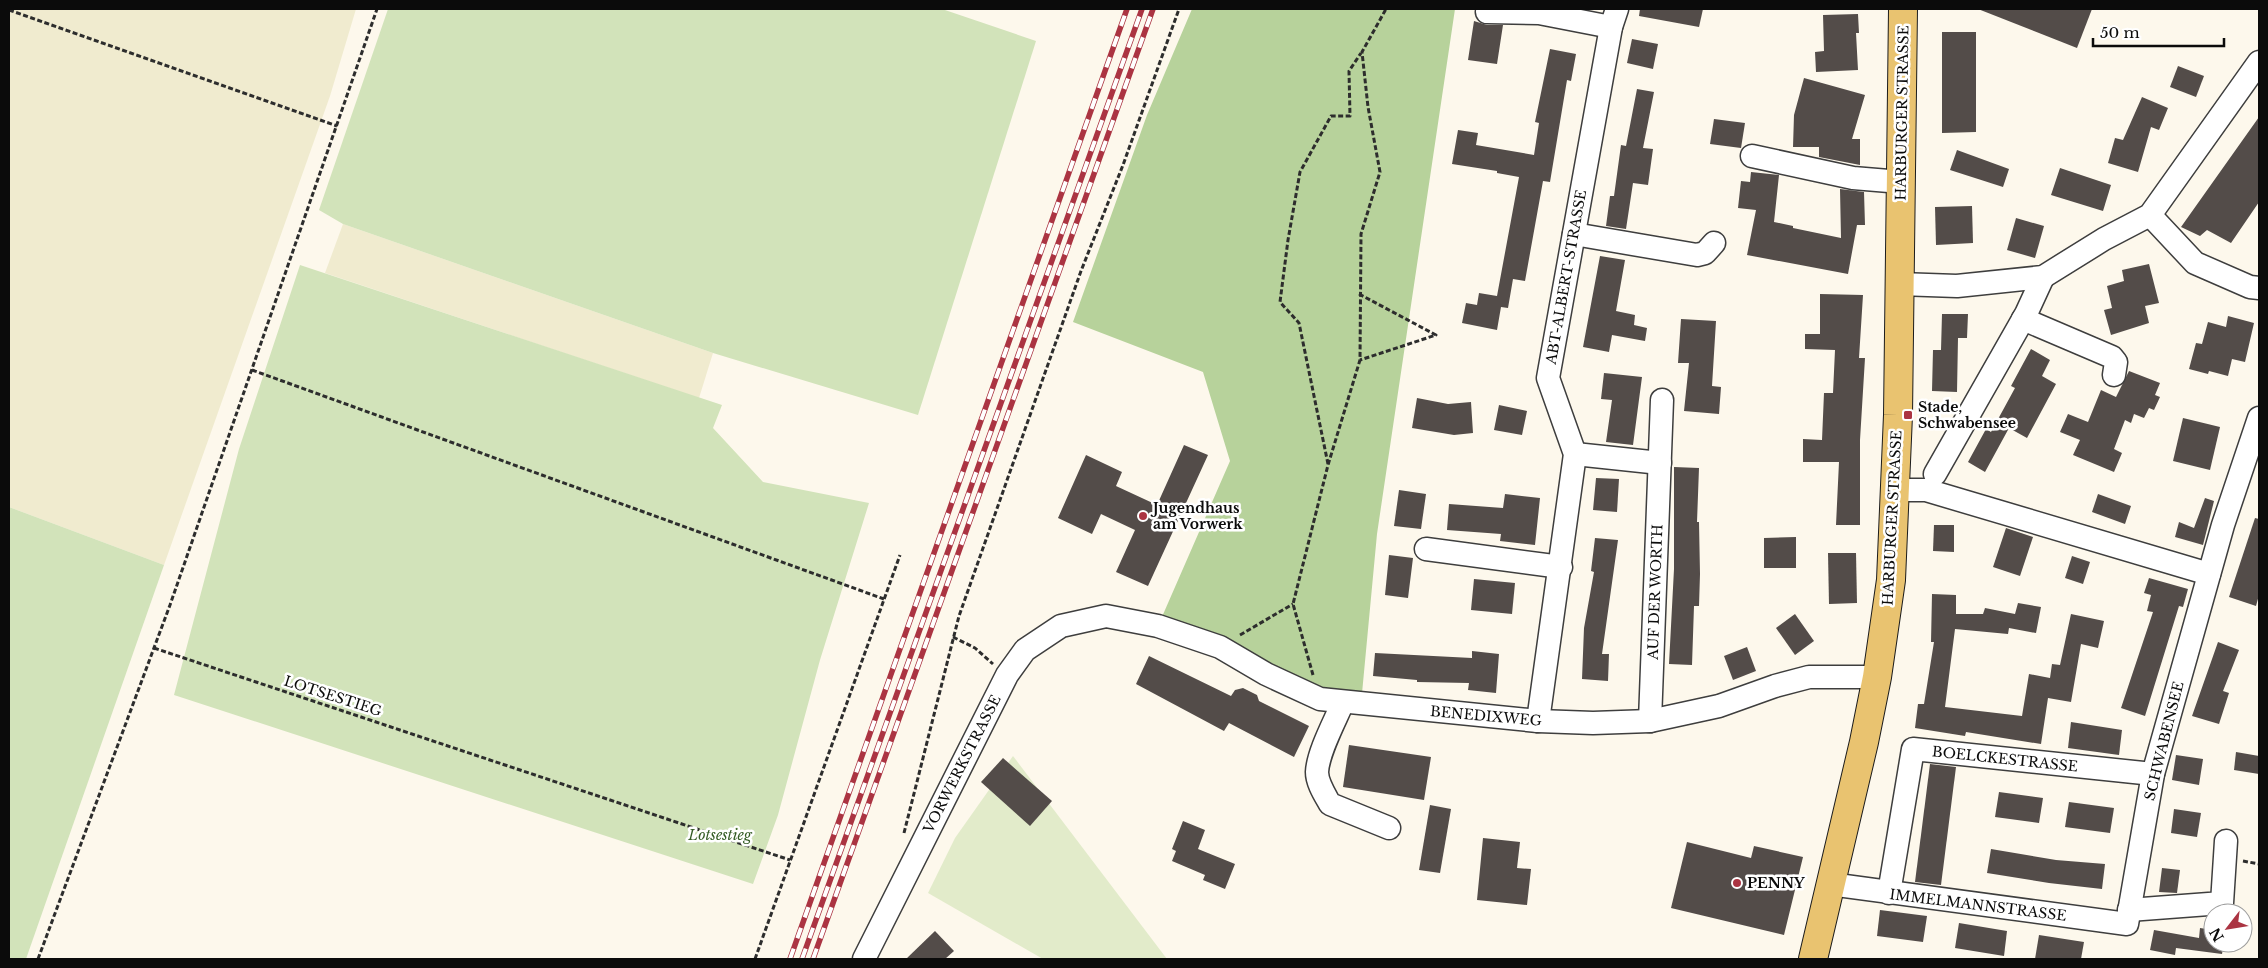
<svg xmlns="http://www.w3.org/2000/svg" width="2268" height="968" viewBox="0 0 2268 968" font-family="'Libre Baskerville',serif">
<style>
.farmland{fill:#f0ebcf}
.green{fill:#d2e3ba}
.forest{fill:#b7d29b}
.pitch{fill:#e2ebca}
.building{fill:#534c49}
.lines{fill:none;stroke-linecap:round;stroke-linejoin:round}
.minor-casing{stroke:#3e3e3e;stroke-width:25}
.major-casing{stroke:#1c1c1c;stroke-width:30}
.path{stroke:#2d2d2d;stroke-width:3;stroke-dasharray:5 2.5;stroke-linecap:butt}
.minor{stroke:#fff;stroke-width:22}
.major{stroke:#e9c370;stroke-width:28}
.rail-casing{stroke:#ab3442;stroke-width:5.5}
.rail{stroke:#fff;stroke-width:4;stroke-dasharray:11;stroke-linecap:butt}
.poi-dot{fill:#ab3442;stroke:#fff;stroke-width:2}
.labels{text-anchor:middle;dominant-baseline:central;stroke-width:5;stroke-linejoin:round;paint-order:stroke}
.street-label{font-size:14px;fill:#0b0b0b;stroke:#fff}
.poi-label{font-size:14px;font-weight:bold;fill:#0b0b0b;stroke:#fff;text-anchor:start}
.park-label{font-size:14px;font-style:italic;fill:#335b24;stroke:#fff}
</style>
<rect width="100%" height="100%" fill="#fdf8ec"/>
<g class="farmland">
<path d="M9,9H356L330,96L164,565L9,507Z"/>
<path d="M343,224L713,353L699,398L325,273Z"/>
</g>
<g class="green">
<path d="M388,9H942L1036,41L918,415L713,353L343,224L319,210Z"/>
<path d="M300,265L722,405L713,428L763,482L869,503L820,660L778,815L753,884L174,695L239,449Z"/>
<path d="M9,507L164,565L26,959H9Z"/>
</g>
<path class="forest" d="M1192,9H1455L1377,534L1361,704L1158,626L1230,461L1203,372L1073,322L1147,115Z"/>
<path class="pitch" d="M1013,756L1167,959H1043L928,893L955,838Z"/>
<g class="building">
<path d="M1640,9H1703L1699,27L1639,16Z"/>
<path d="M1978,9H2092L2077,48Z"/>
<path d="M1858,14L1859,33H1856L1858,70L1816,72L1815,52L1824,51L1823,15Z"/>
<path d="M1474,21L1487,25H1503L1497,64L1468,60Z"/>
<path d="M1942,32H1976V132L1942,133Z"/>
<path d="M1632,39L1658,44L1653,69L1627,63Z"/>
<path d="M1550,49L1576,54L1571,81L1567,80L1550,182L1543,181L1525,281L1513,279L1508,308L1501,307L1497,330L1462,323L1466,303L1477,305L1479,293L1497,296L1519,177L1497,173V171L1452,164L1458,130L1478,133L1476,145L1534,155L1539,123L1535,122Z"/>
<path d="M2178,66L2204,76L2196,97L2170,87Z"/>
<path d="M1804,78L1865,95L1852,139H1860V165L1819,157V147H1793L1794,115Z"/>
<path d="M1637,89L1654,92L1643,148L1653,149L1648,185L1633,183L1626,229L1606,226L1610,196H1614L1621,145L1626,146Z"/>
<path d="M2142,97L2168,108L2159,130L2151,127L2138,172L2108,163L2115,138L2123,140Z"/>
<path d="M2259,117V202L2231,243L2207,230L2200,236L2181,227Z"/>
<path d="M1714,119L1745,123L1741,148L1710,144Z"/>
<path d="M1957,150L2009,169L2003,187L1950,170Z"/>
<path d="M2060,168L2111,185L2103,211L2051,195Z"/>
<path d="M1751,172L1779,175L1774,222L1793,226V228L1841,238L1840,189L1864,192L1865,225H1857L1848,274L1747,255L1756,210L1738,208L1741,181L1750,182Z"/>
<path d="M1972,206L1973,243L1936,245L1935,207Z"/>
<path d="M2016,218L2044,226L2035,258L2007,250Z"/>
<path d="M1600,256L1625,260L1616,311L1635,315L1634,325L1647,328L1645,341L1612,335L1609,352L1583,347Z"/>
<path d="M2149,264L2159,303L2145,306L2149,323L2111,335L2104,310L2112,308L2107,286L2124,281L2122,270Z"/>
<path d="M1820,294L1863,295L1859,358H1865L1860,440V525H1836L1839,462H1803V439L1822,440L1824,393H1833L1835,350L1805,349V334H1820Z"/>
<path d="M1942,314H1968L1967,338H1958L1957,392L1932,391L1933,350H1941Z"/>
<path d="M2228,316L2254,323L2245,362L2232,359L2228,376L2209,371L2208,374L2189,369L2196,343L2202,344L2208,322L2226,327Z"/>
<path d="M1681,319L1716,321L1712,386L1721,387L1719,414L1684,411L1689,363H1678Z"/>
<path d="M2031,349L2050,360L2042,376L2056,384L2027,438L2009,428L1985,472L1968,462L1986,429L1991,432L2015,388L2011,386Z"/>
<path d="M2129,371L2160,383L2155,395L2160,397L2154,410L2149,408L2144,418L2134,414L2131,423L2125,420L2114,449L2122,453L2114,472L2073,455L2080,440L2060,432L2068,414L2088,422L2101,390L2116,397Z"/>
<path d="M1604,373L1642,377L1633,445L1606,442L1612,400L1601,399Z"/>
<path d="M1417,398L1448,404L1471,402L1473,433L1454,435L1412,428Z"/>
<path d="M1499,405L1527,411L1522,435L1494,430Z"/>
<path d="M2183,418L2220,427L2210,470L2173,461Z"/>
<path d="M1184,445L1208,455L1148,586L1116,572L1135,530L1101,514L1092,534L1058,518L1086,455L1122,472L1116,486L1157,505Z"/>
<path d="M1674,467L1699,468L1697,522H1699L1700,574L1699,606H1694L1692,665L1669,664L1674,569Z"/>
<path d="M1596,478L1619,479L1617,512L1593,510Z"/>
<path d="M1399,490L1426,494L1421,529L1394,526Z"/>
<path d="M1505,494L1540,498L1535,545L1500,541L1501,534L1447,530L1449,504L1503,508Z"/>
<path d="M2098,494L2131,506L2125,524L2092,512Z"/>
<path d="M2205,498L2214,501L2203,545L2175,537L2179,522L2194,528Z"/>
<path d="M2255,518L2259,519V595L2256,606L2229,597Z"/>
<path d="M1934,525H1954V552L1933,551Z"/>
<path d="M2006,528L2033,537L2020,576L1993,567Z"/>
<path d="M1796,537V568H1764V538Z"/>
<path d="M1595,538L1618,540L1602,654H1609L1608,681L1582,679L1584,628L1594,572L1591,571Z"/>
<path d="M1828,553H1856L1857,603L1829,604Z"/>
<path d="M1389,555L1413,558L1408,598L1385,595Z"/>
<path d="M2072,556L2090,562L2083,584L2065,578Z"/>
<path d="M2149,578L2188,589L2183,607L2179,606L2145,716L2121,708L2153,612L2147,611L2151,595L2144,593Z"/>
<path d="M1474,579L1515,583L1512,614L1471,610Z"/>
<path d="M1932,594L1956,595V614H1983L1985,608L2015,614L2018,603L2041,607L2036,633L2009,628L2008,634L1955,629L1945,707L2022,716L2029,674L2050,678L2052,664L2060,665L2071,614L2104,621L2098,648L2081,644L2071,702L2048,698L2041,744L1966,732L1965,736L1915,728L1918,704H1924L1934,642H1931Z"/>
<path d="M1795,614L1814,641L1795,655L1776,628Z"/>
<path d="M2218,642L2239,650L2223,691L2229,693L2219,724L2192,716Z"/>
<path d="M1747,647L1756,671L1733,680L1724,656Z"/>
<path d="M1472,651L1499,654L1496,693L1468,690L1469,683L1417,682V680L1373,676L1375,653L1472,658Z"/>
<path d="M1149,656L1231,696L1235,690L1243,688L1257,695L1259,701L1309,726L1294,757L1229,723L1224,731L1136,684Z"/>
<path d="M2071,722L2122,730L2119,755L2068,748Z"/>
<path d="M1349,745L1431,757L1424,800L1343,787Z"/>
<path d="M2236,752L2259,756V774L2234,770Z"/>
<path d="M2176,755L2203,759L2199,785L2172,780Z"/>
<path d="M1003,758L1052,801L1030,826L981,782Z"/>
<path d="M1930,764L1956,767L1941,885L1915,882Z"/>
<path d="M1999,792L2043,798L2039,823L1995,817Z"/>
<path d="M2069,802L2114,808L2110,833L2065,827Z"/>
<path d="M1430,805L1451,809L1440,873L1419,870Z"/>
<path d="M2174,809L2201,813L2197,837L2171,833Z"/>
<path d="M1183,821L1205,830L1198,849L1235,864L1225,889L1203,880L1205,875L1172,861L1176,851L1172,849Z"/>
<path d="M1483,838L1520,842L1517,868L1531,869L1527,905L1477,900Z"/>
<path d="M1687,842L1751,858L1754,846L1803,857L1784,935L1671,908Z"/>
<path d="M1991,849L2056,860L2105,864L2102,889L2049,883L1987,873Z"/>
<path d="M2162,868L2180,870L2177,893L2159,892Z"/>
<path d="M1880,910L1927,916L1923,942L1877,936Z"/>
<path d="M1959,923L2007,931L2004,956L1955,948Z"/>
<path d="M2200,928L2213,930V943H2224L2222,954L2176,948L2175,955L2150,950L2154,930L2199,938Z"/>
<path d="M935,931L954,951L945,959H906Z"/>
<path d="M2039,935L2084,942L2081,959H2035Z"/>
</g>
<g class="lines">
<g class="minor-casing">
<g id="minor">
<path d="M1487,12L1539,13L1611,27"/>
<path d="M1752,156L1853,178L1901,182"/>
<path d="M2150,215L2195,263L2250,287L2259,288"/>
<path d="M1574,234L1697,255L1705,253L1714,243"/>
<path d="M1899,284L1957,286L2043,277L2104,239L2150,215L2259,62"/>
<path d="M2023,319L2112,357L2116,362L2114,375"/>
<path d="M1575,454L1660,463"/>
<path d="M1935,474L2026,314L2043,277"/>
<path d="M1895,490H1926L2209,574"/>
<path d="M1426,549L1561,567"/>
<path d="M1343,702C1335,721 1318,752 1317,772C1317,783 1325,795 1330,804L1389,828"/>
<path d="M1538,721L1575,454L1548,378L1611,27L1617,9"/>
<path d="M1650,721L1662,400"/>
<path d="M1830,884L2127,924L2153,774L2223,525L2259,418"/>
<path d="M1889,893L1913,749L2153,774"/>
<path d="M2129,910L2222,903L2226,841"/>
<path d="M864,959L1007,675L1025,650L1061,626L1106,616L1158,626L1220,647L1266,674L1320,699L1538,721L1593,723L1650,721L1719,706L1775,686L1809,677H1877"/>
</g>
</g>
<g class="major-casing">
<path id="major" d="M1813,959L1864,742L1877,677L1891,580L1898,415L1903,9"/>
</g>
<g class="path">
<path d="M9,10L337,126"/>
<path d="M1359,294L1436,335L1360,360"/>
<path d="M252,370L884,599"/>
<path d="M1328,464L1299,323L1280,302L1288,240L1300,172L1331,116H1350L1349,71L1361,53"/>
<path d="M1240,635L1293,604"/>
<path d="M953,637L975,648L993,664"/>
<path d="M154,648L790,860"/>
<path d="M1313,675L1293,604L1328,465L1360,360L1361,234L1380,172L1368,107L1362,52L1386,9"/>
<path d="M904,833L959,616L1081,271L1123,165L1179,9"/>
<path d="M2243,861L2259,864"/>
<path d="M38,959L170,605L377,9"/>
<path d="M755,959L900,555"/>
</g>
<use href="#minor" class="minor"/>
<use href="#major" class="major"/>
<g class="rail-casing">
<g id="rail">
<path d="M790,959L1127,9"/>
<path d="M802,959L1142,9"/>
<path d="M813,959L1153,9"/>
</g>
</g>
<use href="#rail" class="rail"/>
</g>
<g class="poi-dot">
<rect x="1903" y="410" width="10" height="10" rx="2.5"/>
<circle cx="1143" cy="516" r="5"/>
<circle cx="1737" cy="883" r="5"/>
</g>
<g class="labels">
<g class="street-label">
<text transform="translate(1902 113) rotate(-89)">HARBURGER STRASSE</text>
<text transform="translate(1566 277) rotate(-80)">ABT-ALBERT-STRASSE</text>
<text transform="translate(1892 518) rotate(-87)">HARBURGER STRASSE</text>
<text transform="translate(1655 592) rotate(-88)">AUF DER WORTH</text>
<text transform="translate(333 696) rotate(18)">LOTSESTIEG</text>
<text transform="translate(1486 716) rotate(5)">BENEDIXWEG</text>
<text transform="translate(2164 741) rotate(-76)">SCHWABENSEE</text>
<text transform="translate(2005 759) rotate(6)">BOELCKESTRASSE</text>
<text transform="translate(962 764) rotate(-63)">VORWERKSTRASSE</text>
<text transform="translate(1978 905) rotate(7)">IMMELMANNSTRASSE</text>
</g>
<g class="poi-label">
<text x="1918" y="407">Stade,<tspan x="1918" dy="16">Schwabensee</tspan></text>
<text x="1153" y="508">Jugendhaus<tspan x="1153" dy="16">am Vorwerk</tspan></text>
<text x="1747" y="883">PENNY</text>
</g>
<g class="park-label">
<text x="720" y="835">Lotsestieg</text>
</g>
</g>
<rect width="2268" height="968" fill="none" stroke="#0b0b0b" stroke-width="20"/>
<g transform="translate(2228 928) rotate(239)"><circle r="24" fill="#ffffff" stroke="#9d9d9d"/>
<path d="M0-4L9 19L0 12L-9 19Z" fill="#ab3442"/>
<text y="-8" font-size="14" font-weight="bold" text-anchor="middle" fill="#0b0b0b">N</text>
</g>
<path d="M2093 38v8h131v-8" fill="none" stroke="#0b0b0b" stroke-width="2.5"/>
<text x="2100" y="38" font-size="15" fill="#0b0b0b" stroke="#ffffff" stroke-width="4" paint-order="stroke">50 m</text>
</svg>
